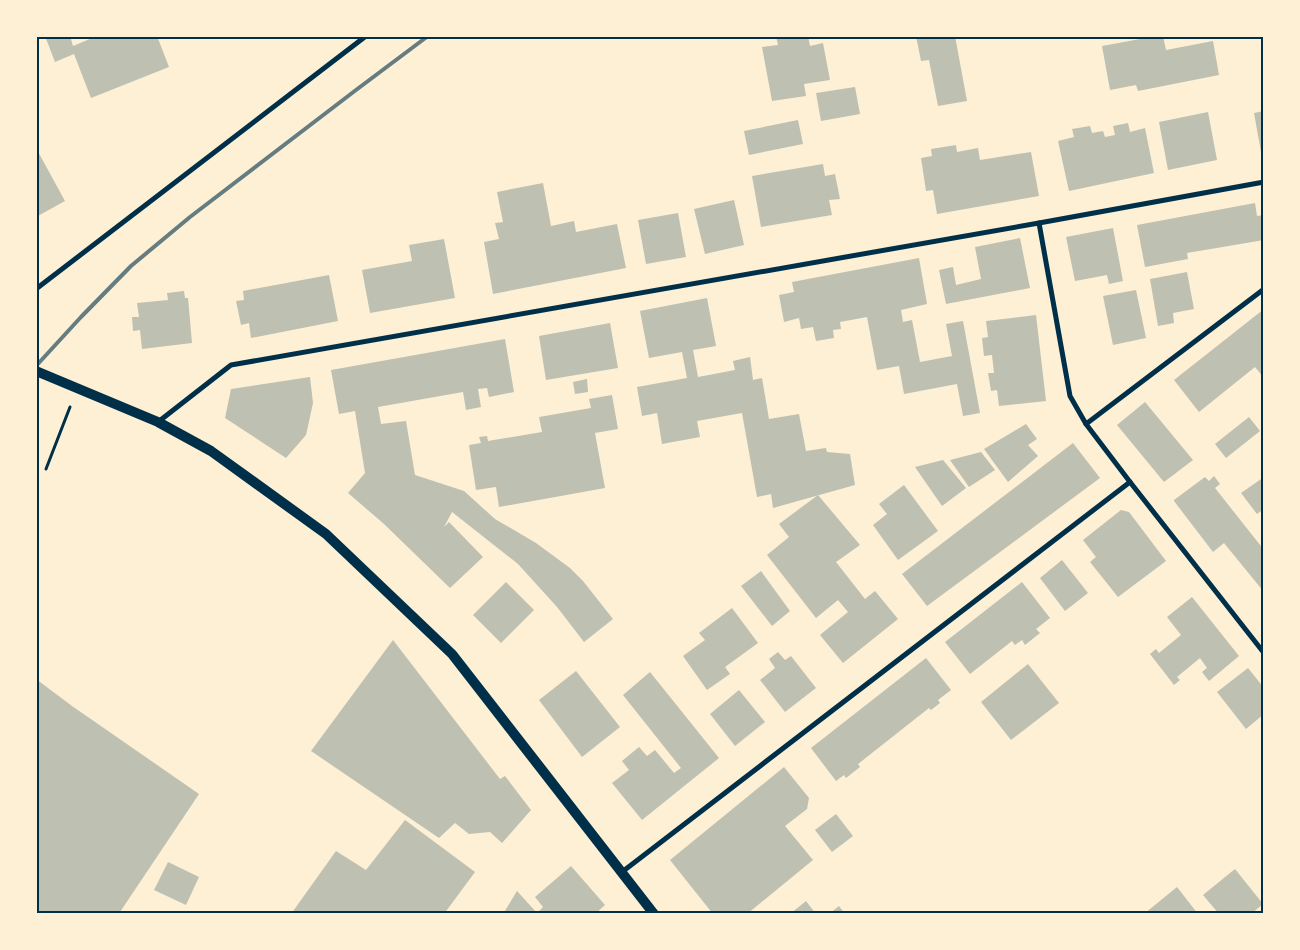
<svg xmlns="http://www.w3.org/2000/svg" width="1300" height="950" viewBox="0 0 1300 950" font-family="Figtree,sans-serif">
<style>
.building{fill:#bec0b2}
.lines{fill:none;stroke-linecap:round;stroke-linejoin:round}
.path{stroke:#003049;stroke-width:3}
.minor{stroke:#003049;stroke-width:5}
.secondary{stroke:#003049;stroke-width:10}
.rail{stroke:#657d81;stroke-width:4}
.neatline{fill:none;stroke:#003049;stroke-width:2}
</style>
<rect width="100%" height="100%" fill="#fdf0d5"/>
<g class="building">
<path d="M45,36H70L73,46L97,36H157L169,67L91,98L74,54L55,62Z"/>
<path d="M776,36H808L810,46L823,43L830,80L804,84L806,96L772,101L762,47L778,45Z"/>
<path d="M916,36H955L967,101L938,106L929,60L921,61Z"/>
<path d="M1139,36H1163L1166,50L1213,41L1219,75L1138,91L1136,85L1110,90L1102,46L1140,39Z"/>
<path d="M855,87L860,114L821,121L816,93Z"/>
<path d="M1264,111V151L1261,152L1254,113Z"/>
<path d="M1208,112L1217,160L1168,170L1159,122Z"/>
<path d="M798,120L803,144L749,155L744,131Z"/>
<path d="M1128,123L1130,132L1145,128L1154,173L1069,191L1058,141L1074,137L1072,129L1090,126L1092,133L1103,131L1105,137L1115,135L1113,126Z"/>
<path d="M956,145L957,152L978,148L980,160L1031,152L1039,196L937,214L933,190L926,191L921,158L932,156L931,149Z"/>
<path d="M36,148L65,201L36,217Z"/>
<path d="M823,164L825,176L835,174L840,199L829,200L832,215L761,227L752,176Z"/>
<path d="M543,183L551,226L574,221L576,232L617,224L626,268L493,294L484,242L499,239L495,223L503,222L497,192Z"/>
<path d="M734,200L744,245L705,254L694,209Z"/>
<path d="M1255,203L1257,216L1264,215V240L1187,253L1188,259L1145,267L1137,225Z"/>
<path d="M678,213L686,257L646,264L638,220Z"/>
<path d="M1113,228L1123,281L1109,284L1107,275L1075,281L1066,237Z"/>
<path d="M1020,238L1030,288L946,304L939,270L953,267L956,285L981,279L975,247Z"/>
<path d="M444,239L455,298L370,313L362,270L412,261L409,245Z"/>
<path d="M919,258L927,304L901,310L903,322L912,320L920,362L952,356L946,324L963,321L980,413L963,416L957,384L904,394L899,366L877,370L867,317L840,322L841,329L833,330L834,338L816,341L813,327L801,329L799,318L784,322L779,295L794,292L792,282Z"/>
<path d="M1187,272L1194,309L1173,313L1174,323L1158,326L1150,279Z"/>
<path d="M329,275L338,321L251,338L249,323L241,325L236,301L244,300L243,291Z"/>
<path d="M1136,290L1146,338L1113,345L1103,296Z"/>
<path d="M184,291L185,298H188L192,343L142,349L140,330L133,331L132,317H139L137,303L168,300L167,293Z"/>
<path d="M707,298L716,346L693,350L698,377L735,370L733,361L750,357L753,380L762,378L769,419L799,414L806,451L826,448L827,452L850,454L855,485L773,508L771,494L757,497L742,413L697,421L700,437L662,444L657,413L642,416L637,387L687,378L682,352L649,358L640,311Z"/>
<path d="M1264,309V378L1255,367L1199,412L1174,380Z"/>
<path d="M1036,315L1046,401L999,406L997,390L991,391L988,373H994L992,355L984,356L982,338L988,337L986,321Z"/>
<path d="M610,323L618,368L546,380L539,336Z"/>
<path d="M505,339L514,392L489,397L487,388L478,389L481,407L466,410L463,392L378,407L381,424L406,421L415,475L464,491L495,519L536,543L570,568L583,581L613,619L584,642L557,607L518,564L452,512L444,527L449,522L483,557L450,588L384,524L348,493L365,473L355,411L339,414L331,370Z"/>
<path d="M310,377L313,403L306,435L286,458L225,418L231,389Z"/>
<path d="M587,379L588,392L575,394L573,382Z"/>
<path d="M612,395L618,429L595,433L605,488L499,507L496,487L476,490L469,445L481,443L479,437L487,436L488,441L542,432L539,417L591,408L589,399Z"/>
<path d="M1145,402L1193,460L1164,482L1117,425Z"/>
<path d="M1249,417L1260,431L1226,458L1215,444Z"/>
<path d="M1026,424L1037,439L1028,445L1038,456L1008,482L984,449Z"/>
<path d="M1073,443L1100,478L927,606L902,574Z"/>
<path d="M981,452L995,470L969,487L950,460Z"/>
<path d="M943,460L966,488L942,506L915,467Z"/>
<path d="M1214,476L1220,484L1215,488L1264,550V592L1224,543L1213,552L1174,501V500L1205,477L1209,481Z"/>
<path d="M1264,477V509L1257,514L1241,493Z"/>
<path d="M904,485L938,531L898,560L873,525L887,514L879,504Z"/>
<path d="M818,495L860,545L836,562L865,599L875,591L898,619L843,663L820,635L848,612L838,600L816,618L767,555L789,537L779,524Z"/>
<path d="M1121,510L1129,512L1166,561L1118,597L1090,562L1096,557L1083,540Z"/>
<path d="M1062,560L1088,593L1065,611L1040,578Z"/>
<path d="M761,571L790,611L772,626L741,586Z"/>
<path d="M506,582L534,610L501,643L473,615Z"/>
<path d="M1022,582L1050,618L1036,629L1040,633L1025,645L1022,640L1015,645L1012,641L970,674L945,642Z"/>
<path d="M1192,597L1239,656L1209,681L1202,672L1207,668L1200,658L1177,677L1180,680L1174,685L1150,654L1156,649L1159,653L1181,635L1167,617Z"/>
<path d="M732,608L758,643L725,667L730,674L707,690L683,656L705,640L699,633Z"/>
<path d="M393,640L500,779L505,776L531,810L502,843L490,832L469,834L455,823L439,838L311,751Z"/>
<path d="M778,652L785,660L791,656L816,688L785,712L760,680L775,668L769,659Z"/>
<path d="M926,658L951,690L938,700L940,703L931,710L929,708L858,764L860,767L846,778L844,775L836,781L811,748Z"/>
<path d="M1028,664L1059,703L1011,740L981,702Z"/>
<path d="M1248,668L1264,688V714L1246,729L1217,692Z"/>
<path d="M576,671L620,727L582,757L539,700Z"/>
<path d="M650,672L719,758L642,820L612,783L629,770L622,761L639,747L647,756L655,750L674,773L681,768L623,695Z"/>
<path d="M36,679L72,706L199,794L120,912L124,914H36Z"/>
<path d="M739,690L765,722L735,746L710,714Z"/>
<path d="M784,767L809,798L807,809L785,826L813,860L747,914H713L670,860Z"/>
<path d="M836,814L853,836L832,852L815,830Z"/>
<path d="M405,820L475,872L444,914H291L336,851L366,870Z"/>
<path d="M168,862L199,877L186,905L154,890Z"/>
<path d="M571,866L605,905L595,914H503L517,891L537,913L543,907L535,897Z"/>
<path d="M1235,869L1263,904L1251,914H1219L1203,895Z"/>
<path d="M1177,887L1198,914H1144Z"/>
<path d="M806,901L816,914H790Z"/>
<path d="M839,906L845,914H829Z"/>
</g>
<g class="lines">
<path class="path" d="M46,469L70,407"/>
<g class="minor">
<path d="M1039,223L1070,396L1086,424L1130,482L1264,653"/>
<path d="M36,289L366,36"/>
<path d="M158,422L231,365L1039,223L1264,182"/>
<path d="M1086,424L1264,289"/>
<path d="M622,872L1130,482"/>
</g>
<path class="secondary" d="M36,371L158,422L211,451L326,534L452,654L654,914"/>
<path class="rail" d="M36,366L81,317L131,266L190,217L356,90L428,36"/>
</g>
<rect width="1300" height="950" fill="none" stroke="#fdf0d5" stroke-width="75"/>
<rect x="38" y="38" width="1224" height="874" class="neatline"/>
</svg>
